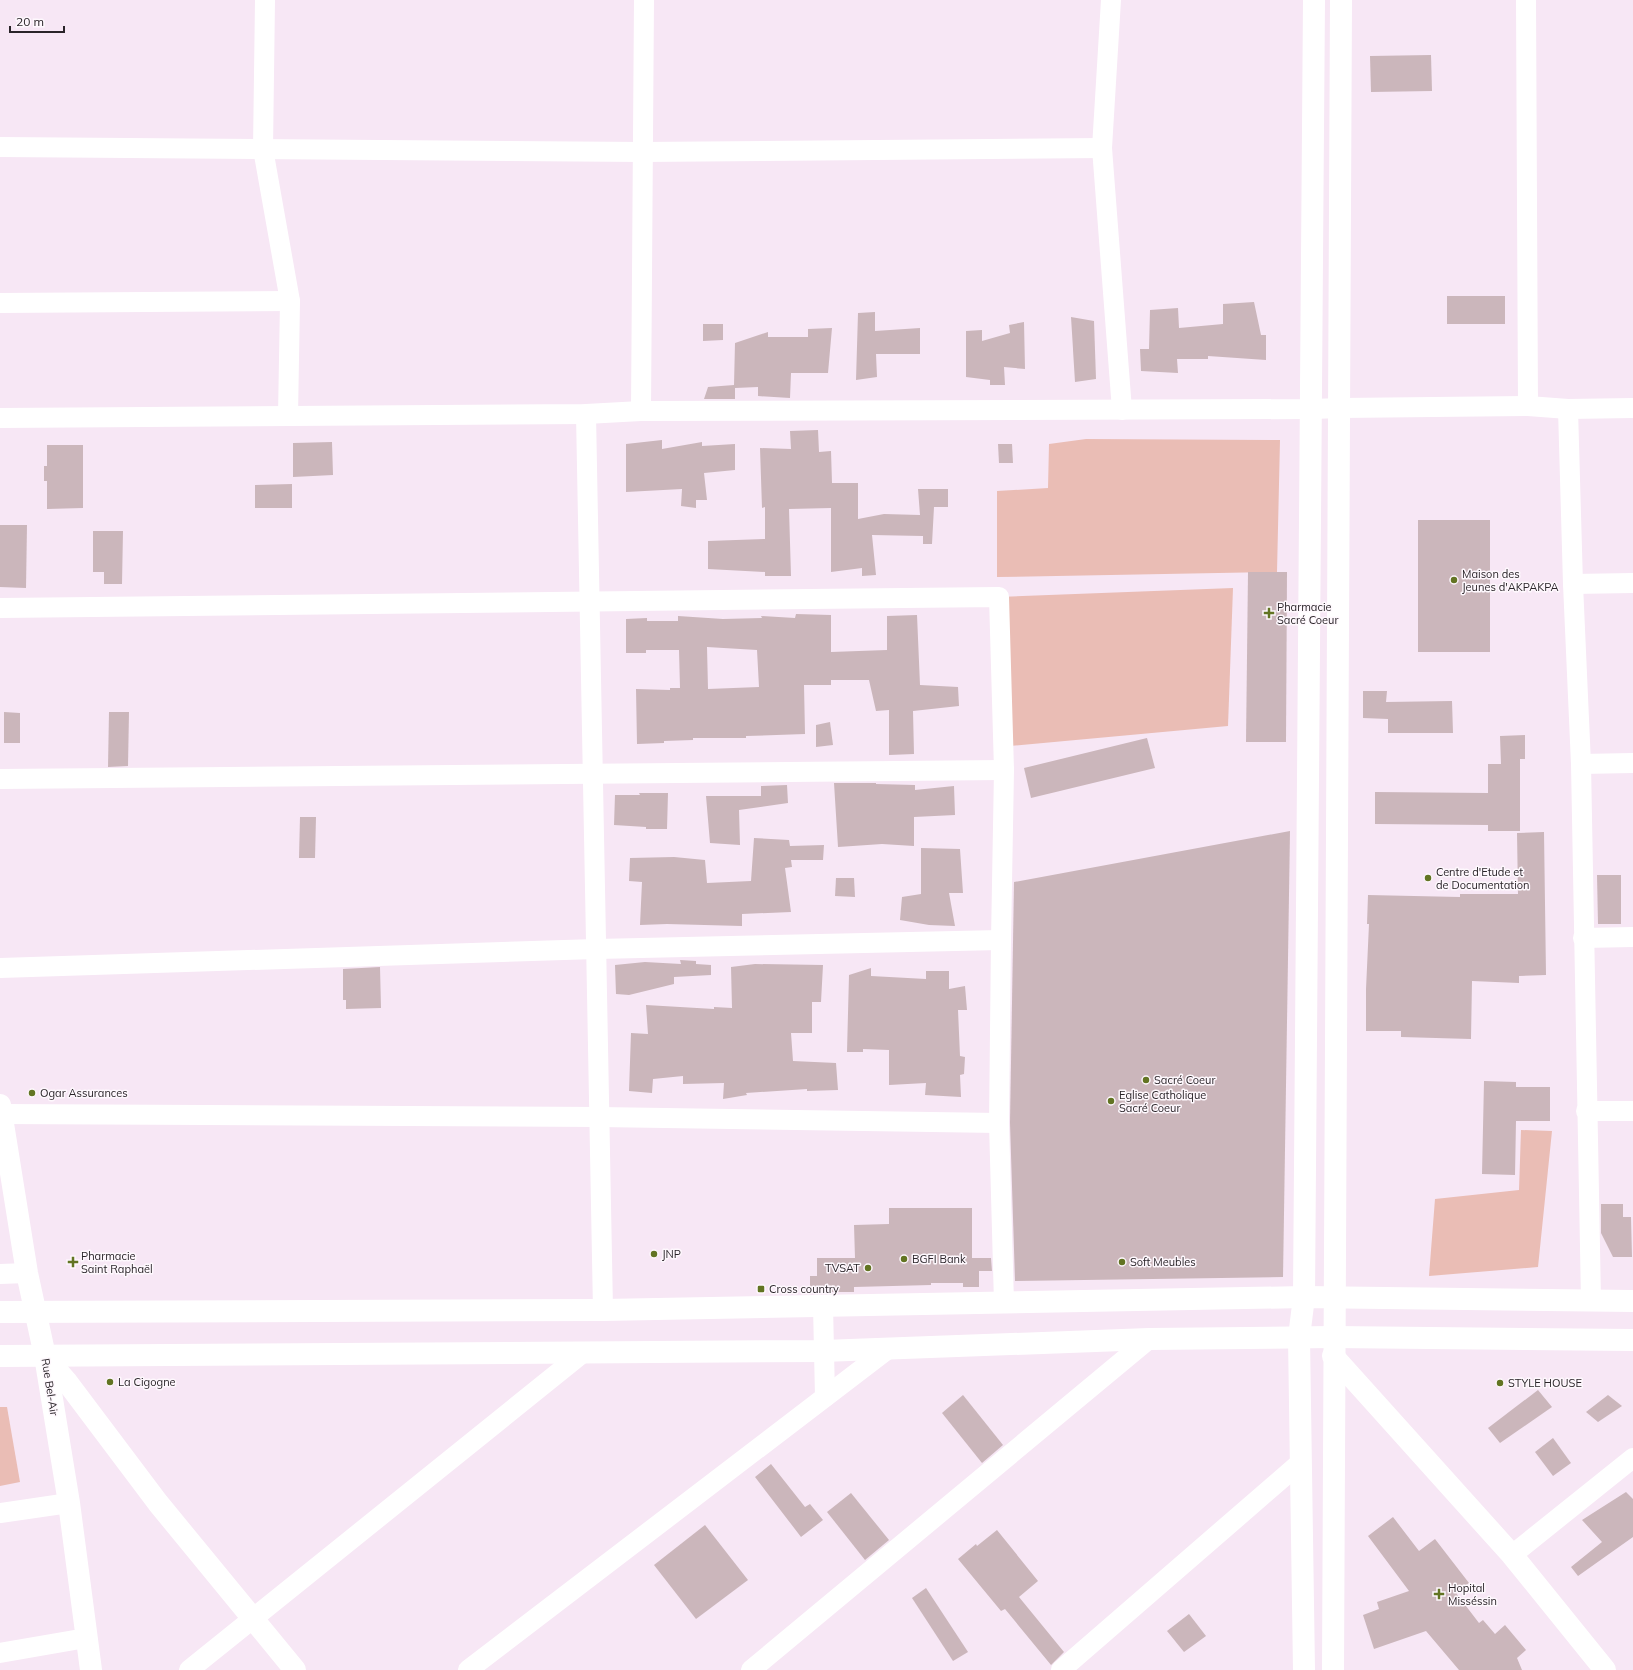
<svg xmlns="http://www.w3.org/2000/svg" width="1633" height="1670" viewBox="0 0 1633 1670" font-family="Mulish,sans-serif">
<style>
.green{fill:#eabdb5}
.building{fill:#cbb6bb;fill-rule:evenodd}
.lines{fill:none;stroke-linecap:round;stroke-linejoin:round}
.street{stroke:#fff;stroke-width:20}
.secondary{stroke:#fff;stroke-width:22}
.primary{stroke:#fff;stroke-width:22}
.poi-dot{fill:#627422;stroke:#fef8fd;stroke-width:1.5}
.labels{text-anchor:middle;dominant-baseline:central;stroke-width:3;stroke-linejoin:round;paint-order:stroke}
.poi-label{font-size:11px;fill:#2a2429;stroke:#fef8fd;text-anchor:start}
.street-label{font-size:11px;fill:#2a2429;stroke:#fef8fd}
</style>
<rect width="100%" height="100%" fill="#f7e7f5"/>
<g class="green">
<path d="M1086,439L1280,440L1277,572L997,577V491L1048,488L1049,444Z"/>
<path d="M1233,588L1228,726L1010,746L999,597Z"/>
<path d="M1521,1130L1552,1131L1538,1267L1429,1276L1435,1199L1519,1190Z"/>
<path d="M0,1407H7L20,1482L0,1486Z"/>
</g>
<g class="building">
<path d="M1431,55L1432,91L1371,92L1370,56Z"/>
<rect x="1447" y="296" width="58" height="28"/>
<path d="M1254,302L1261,335H1266V360L1208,356V359H1177L1178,373L1141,371L1140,349H1149L1150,310L1178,308L1179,328L1223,324V304Z"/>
<path d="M875,312V331L920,328V354H876L877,377L856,380L858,313Z"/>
<path d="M1071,317L1094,321L1096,379L1075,382Z"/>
<path d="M1024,322L1025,369L1004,367L1005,385H990V380L966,377V331L982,330V341L1010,333L1009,325Z"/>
<path d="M703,324H723V340L703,341Z"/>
<path d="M832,328L828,373H791L790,398L758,396V387L735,388V399H704L708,387L734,385L735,343L768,332V337H808V329Z"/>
<path d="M818,430L819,452L831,451L832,483H858V519L884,514L920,515L918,489H948V507H934L932,544H923V536L872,535L876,575L862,576V568L831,572V508L789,509L791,576H765V572L708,569V541L765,539V507L762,508L760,448L791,449L790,431Z"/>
<path d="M662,440V449L702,442V446L735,444V470L704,473L707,500H696V508L681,506L682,489L626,492V444Z"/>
<path d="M332,442L333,475L293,477V443Z"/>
<path d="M998,444H1012L1013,463H999Z"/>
<path d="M47,445H83V508L47,509V481H44V466H47Z"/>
<path d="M292,484V508H255V485Z"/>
<rect x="1418" y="520" width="72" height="132"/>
<path d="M0,525H27L26,588L0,587Z"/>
<path d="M93,531H123L122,584H104V572H93Z"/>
<path d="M1248,572H1287L1286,742H1246Z"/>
<path d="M796,614L831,615V652L887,650V616L917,615L920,685L958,687L959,706L913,711L914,754L889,755V710L876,711L869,680H831V685H804L805,734L746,736V738H693V740L664,741V743L637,744L636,689L670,690V688H680L679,650H646V653H626V619L647,618V621H678V616L723,619L762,618L761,616L795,618ZM707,647L757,650L759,687L708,689Z"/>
<path d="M1363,691H1387L1386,702L1452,701L1453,733H1388V719L1363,718Z"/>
<path d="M4,712L20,713V743H4Z"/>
<path d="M109,712H129L128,766L108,767Z"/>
<path d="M830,722L833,745L816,747V725Z"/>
<path d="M1525,735V759H1520V831H1488V825L1375,824V792L1488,793V764H1501L1500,736Z"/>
<path d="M1147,738L1155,768L1031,798L1024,768Z"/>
<path d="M834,783H876V784L915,785V790L954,786L955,815L914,817V846L882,844L838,847Z"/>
<path d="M787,785L788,803L739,810L740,845L710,843L706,796H761V786Z"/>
<path d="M639,793H668L667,829H646V827L614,825L615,795H640Z"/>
<path d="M300,817H316L315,858H299Z"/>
<path d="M1290,831L1283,1277L1015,1281L1010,1123L1014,882Z"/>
<path d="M1544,832L1546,975L1519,976V983L1472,981L1471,1039L1401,1037V1031H1366V989L1369,924H1367L1368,895L1460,897V894H1518L1517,833Z"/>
<path d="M754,838L789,840L790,846L824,845L823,860H791L792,867L785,868L791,912L742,914V926L667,924L640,925L642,882L629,881L630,858L674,857L705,860L707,883L751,881Z"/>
<path d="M921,848L960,849L963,893H949L955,926L929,925L900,920L902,897L921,894Z"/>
<path d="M1597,875H1621V924H1598Z"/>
<path d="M836,878H854L855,897L835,896Z"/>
<path d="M680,960L696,961V964L711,965V975L674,977V984L629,995L616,994L615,965L645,962L681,964Z"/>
<path d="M755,964L823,965L821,1002H812V1033H791L793,1061L836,1063L838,1090L807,1091V1089L746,1093L747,1095L723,1099L724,1083L683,1084V1076L653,1079L652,1093L629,1091L631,1033L648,1034L646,1005L714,1009V1007L732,1008L731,967Z"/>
<path d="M380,967L381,1008L346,1009V1000H343V969Z"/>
<path d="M871,968V976L926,979V971H949V989L965,986L967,1010H958L960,1056L965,1057L964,1074L960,1075L961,1097L925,1095L926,1083L889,1085V1050L863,1049V1052H847L849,975Z"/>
<path d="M1484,1081L1516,1082V1087H1550V1121H1516L1515,1175L1482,1174Z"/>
<path d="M1601,1204H1623V1217H1631L1632,1257H1613L1601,1233Z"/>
<path d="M889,1208H972V1258H991L992,1271H979V1287H963V1283H931V1285L854,1287V1292H810V1276H817V1258H855L854,1225L889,1224Z"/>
<path d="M1538,1390L1552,1407L1500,1443L1488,1428Z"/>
<path d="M963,1395L1003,1445L982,1463L942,1413Z"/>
<path d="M1608,1395L1622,1406L1598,1422L1586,1412Z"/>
<path d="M1553,1438L1571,1463L1553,1476L1535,1452Z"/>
<path d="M771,1464L805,1507L810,1504L823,1520L801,1537L755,1477Z"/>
<path d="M1626,1492L1633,1499V1537L1578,1576L1571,1567L1602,1542L1582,1520Z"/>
<path d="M851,1493L889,1540L865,1560L827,1512Z"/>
<path d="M1393,1517L1419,1551L1435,1539L1469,1583L1456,1593L1479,1623L1483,1620L1495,1634L1505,1625L1526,1650L1517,1658L1522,1670H1459L1426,1631L1374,1649L1363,1615L1379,1609L1377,1602L1409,1591L1368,1536Z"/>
<path d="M705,1525L748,1580L696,1619L654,1565Z"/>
<path d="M997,1530L1038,1581L1019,1597L1064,1652L1051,1665L1005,1609L1001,1611L958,1559L976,1544L977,1546Z"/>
<path d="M926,1588L968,1652L953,1661L912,1598Z"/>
<path d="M1189,1614L1206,1636L1184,1652L1167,1631Z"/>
</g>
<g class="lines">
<g class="street">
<path d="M265,0L263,149L290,301L288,416"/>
<path d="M1111,0L1102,148L1122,410"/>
<path d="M1526,0L1528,406"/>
<path d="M0,147L643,152L1102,148"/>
<path d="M0,303L290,301"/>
<path d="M1568,409L1573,584L1581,764L1591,1301"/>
<path d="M641,411L644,0"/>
<path d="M586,414L603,1310"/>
<path d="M0,418L586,414L641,411L1312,409L1341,408L1528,406L1568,409L1633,408"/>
<path d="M1573,584L1633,583"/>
<path d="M0,608L999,597L1004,770L1001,940L999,1123L1004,1303"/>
<path d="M1581,764L1633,763"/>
<path d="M0,779L1004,770"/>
<path d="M1583,938L1633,937"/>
<path d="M0,968L596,949L1001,940"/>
<path d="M1586,1111H1633"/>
<path d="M0,1114L599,1117L999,1123"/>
<path d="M0,1274L27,1273"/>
<path d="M823,1305L825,1397"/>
<path d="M0,1513L69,1503"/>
<path d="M1512,1555L1633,1458"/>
<path d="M0,1653L86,1638"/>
<path d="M189,1670L584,1352"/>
<path d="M468,1670L888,1349"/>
<path d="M751,1670L1149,1339"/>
<path d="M1061,1670L1301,1462"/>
</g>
<g class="secondary">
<path d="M0,1105L27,1273L45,1356L69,1503L91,1670"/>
<path d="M1333,1356L1512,1555L1605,1670"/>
<path d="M45,1357L67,1382L158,1503L295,1670"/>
<path d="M1304,1670L1299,1337L1304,1297L1314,0"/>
<path d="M1333,1670C1333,1113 1341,557 1341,0"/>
</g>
<g class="primary">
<path d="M0,1312L603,1310L1304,1297L1633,1301"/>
<path d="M0,1356L823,1351L1149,1339L1333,1337L1633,1340"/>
</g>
</g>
<g class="poi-dot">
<circle cx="1454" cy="580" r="4"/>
<path d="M1267 607h4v4h4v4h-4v4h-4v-4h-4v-4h4z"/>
<circle cx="1428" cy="878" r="4"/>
<circle cx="1146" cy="1080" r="4"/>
<circle cx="32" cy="1093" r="4"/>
<circle cx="1111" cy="1101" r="4"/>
<circle cx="654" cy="1254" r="4"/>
<circle cx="904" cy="1259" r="4"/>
<path d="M71 1256h4v4h4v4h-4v4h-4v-4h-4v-4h4z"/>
<circle cx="1122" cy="1262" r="4"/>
<circle cx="868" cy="1268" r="4"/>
<rect x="757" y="1285" width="8" height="8" rx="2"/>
<circle cx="110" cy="1382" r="4"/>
<circle cx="1500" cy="1383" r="4"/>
<path d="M1437 1588h4v4h4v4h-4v4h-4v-4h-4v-4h4z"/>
</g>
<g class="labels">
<g class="poi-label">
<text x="1462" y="574">Maison des<tspan x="1462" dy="13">Jeunes d'AKPAKPA</tspan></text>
<text x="1277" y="607">Pharmacie<tspan x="1277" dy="13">Sacré Coeur</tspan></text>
<text x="1436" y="872">Centre d'Etude et<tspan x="1436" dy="13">de Documentation</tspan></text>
<text x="1154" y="1080">Sacré Coeur</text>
<text x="40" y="1093">Ogar Assurances</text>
<text x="1119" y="1095">Eglise Catholique<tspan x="1119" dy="13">Sacré Coeur</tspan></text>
<text x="662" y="1254">JNP</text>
<text x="81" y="1256">Pharmacie<tspan x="81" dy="13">Saint Raphaël</tspan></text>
<text x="912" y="1259">BGFI Bank</text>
<text x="1130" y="1262">Soft Meubles</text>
<text x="860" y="1268" text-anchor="end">TVSAT</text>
<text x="769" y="1289">Cross country</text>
<text x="118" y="1382">La Cigogne</text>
<text x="1508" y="1383">STYLE HOUSE</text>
<text x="1448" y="1588">Hopital<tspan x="1448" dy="13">Misséssin</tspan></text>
</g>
<g class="street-label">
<text transform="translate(50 1387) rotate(81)">Rue Bel-Air</text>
</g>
</g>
<path d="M10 26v6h54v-6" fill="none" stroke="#2a2429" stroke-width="2"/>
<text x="16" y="26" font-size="12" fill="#2a2429" stroke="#fef8fd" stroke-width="3" paint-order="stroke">20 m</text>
</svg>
